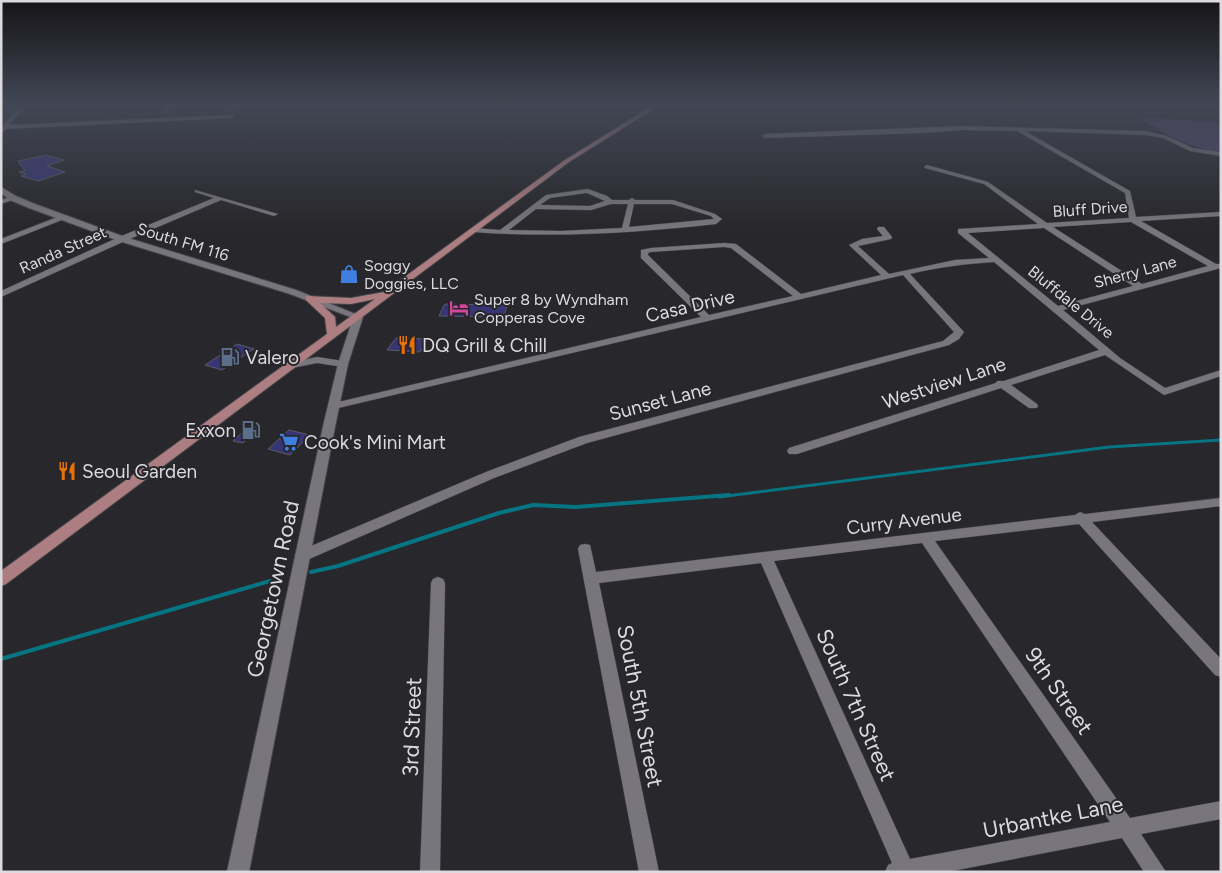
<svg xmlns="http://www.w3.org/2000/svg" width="1222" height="873" viewBox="0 0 1222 873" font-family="Figtree,sans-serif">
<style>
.green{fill:#554370}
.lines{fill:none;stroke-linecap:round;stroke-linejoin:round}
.stream-far1{stroke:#067583;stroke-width:3}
.stream{stroke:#067583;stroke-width:4}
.building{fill:#383577;stroke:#5a5b60}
.street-casing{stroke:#464549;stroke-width:1}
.secondary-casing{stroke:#464549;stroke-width:2}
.primary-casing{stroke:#464549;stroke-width:2}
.street{fill:#78767c;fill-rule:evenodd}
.secondary{fill:#78767c;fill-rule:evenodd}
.primary{fill:#ad7e81;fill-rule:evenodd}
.labels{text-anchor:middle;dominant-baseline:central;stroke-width:4;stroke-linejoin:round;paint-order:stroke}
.far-street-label{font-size:16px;fill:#dcdade;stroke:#28272b}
.far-poi-label{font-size:16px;fill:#dcdade;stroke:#28272b;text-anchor:start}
.street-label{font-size:19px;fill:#dcdade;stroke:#28272b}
.poi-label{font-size:19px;fill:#dcdade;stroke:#28272b;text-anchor:start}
.near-street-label{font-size:22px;fill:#dcdade;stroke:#28272b}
</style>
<rect width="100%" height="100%" fill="#28272b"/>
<path class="green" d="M1140,118L1221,122V152C1191,149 1166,135 1140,118Z"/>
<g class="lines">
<path class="stream-far1" d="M719,497L1109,447L1221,440"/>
<g class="stream">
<path d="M311,572L338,566L499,513L533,505L576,507L729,495"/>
<path d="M1,659L270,581"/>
</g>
</g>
<g class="building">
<path d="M46,155L64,160L47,166L65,172L38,181L21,176L26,174L19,172L25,171L18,161Z"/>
<path d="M444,305L446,304L507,305L503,321H493L495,317L439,316Z"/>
<path d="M396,338L427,339L420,352L387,350Z"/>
<path d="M237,344L254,349L222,370L205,365Z"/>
<path d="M255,421L260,427L243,443L233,441Z"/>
<path d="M289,430L310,435L290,455L268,449Z"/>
</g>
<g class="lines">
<g class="street-casing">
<g id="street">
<path d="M168,106H173L167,111H163V109Z"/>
<path d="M232,106H236L232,110L229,108Z"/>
<path d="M234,115L232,118L5,129L2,127L5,125Z"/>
<path d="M961,126L1146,131L1167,136L1193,148L1221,152V156L1190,151L1163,138L1146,135L1025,131L1130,191L1136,217L1221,212V216L1141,221L1216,264H1221V268L1063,310L1120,358L1165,388L1221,370V376L1164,395L1105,355L1011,385L1037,404L1038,406L1037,408H1029L1001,388L797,454H789L787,451L789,448L996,383L997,381H1004L1099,350L994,262C965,264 938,267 910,274L964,332L959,339L949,345L587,443L494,478L307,560L302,561L297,560L295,556L297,552L486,472L579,437L943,341L954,332L903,275L334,409L329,406L334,403L701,317L641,258V250L651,248L724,243L736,244L801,294L881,275L849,245L862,239L883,236L877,229L878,227H884L892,237L891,239L858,246L889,274L955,260L989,258L958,233V229L1038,224L984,184L925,168L924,167L927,165L988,182L1047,223L1129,218L1125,193L1017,131L961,130L922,133L765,138L762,136L765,134ZM1131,222L1208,266L1142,284L1053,227ZM1044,228L1133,286L1058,306L968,233ZM724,247L731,248L793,296L709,315L648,255V253L651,252Z"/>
<path d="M588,189L607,196L612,200H629L632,198L635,200H673L715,214L722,219L716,224C636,233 553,238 473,232L469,230L473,228L500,230L546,195ZM587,193L605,201L590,206L540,205L550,198ZM611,204H628L622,228L561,231L509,230L536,209L591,210ZM634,204H672L711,216L714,219L629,227Z"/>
<path d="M195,190L278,214L274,216L221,200L125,241L1,297V291L119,237L214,198L195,192Z"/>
<path d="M13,196L15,197V199L1,204V200Z"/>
<path d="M60,216L67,218L1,244V239Z"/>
<path d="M317,357L343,361L348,364L343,367L317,363L292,368L287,365L289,363Z"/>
<path d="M1221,498V506L1092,522L1221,659V677L1215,675L1079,524L935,541L1130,818L1221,801V819L1141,834L1166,872H1144L1122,838L947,872H885L888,865L892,863L761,563L599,583L659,872H639L578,549L580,545L585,544L590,545L596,572L1075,515L1080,512L1085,514ZM922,543L1110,822L910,859L774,561Z"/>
<path d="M438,577L443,579L445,583L440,872H420L431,583L433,579Z"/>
</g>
</g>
<g class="secondary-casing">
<g id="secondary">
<path d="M20,106H26L1,134V128Z"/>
<path d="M1,187L16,196L35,204L125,237L296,290L363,317L348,364L336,422L249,872H227L324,422L338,364L353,318L290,294L119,241L29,208L10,200L1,193Z"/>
</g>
</g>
<g class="primary-casing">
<path id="primary" d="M652,106H658L569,162L6,584L1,586V571L327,334L325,318L306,300V296L351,298L384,292L565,160ZM375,299L336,327L335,317L320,303L351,304Z"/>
</g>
<use href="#street" class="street"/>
<use href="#secondary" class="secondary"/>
<use href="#primary" class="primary"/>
</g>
<linearGradient id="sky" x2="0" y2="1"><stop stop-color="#161518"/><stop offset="0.46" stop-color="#424755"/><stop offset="1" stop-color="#424755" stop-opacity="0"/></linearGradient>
<rect width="1222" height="228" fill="url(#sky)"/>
<defs>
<g id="shop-bare" transform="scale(1.5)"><path d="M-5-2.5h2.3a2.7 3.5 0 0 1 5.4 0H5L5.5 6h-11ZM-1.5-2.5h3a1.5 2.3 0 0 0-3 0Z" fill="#3f7fe0" stroke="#28272b" stroke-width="2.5" paint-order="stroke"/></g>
<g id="hotel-bare" transform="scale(1.5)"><path d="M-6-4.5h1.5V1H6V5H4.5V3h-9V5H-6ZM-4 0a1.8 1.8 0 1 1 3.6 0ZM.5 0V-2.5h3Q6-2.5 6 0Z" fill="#d1479c" stroke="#28272b" stroke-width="2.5" paint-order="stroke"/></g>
<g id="restaurant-bare" transform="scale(1.5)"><path d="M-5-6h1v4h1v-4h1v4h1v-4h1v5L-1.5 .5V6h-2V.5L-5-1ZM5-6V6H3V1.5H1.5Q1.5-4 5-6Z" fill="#e8710a" stroke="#28272b" stroke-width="2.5" paint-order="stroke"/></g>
<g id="fuel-bare" transform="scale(1.5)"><path d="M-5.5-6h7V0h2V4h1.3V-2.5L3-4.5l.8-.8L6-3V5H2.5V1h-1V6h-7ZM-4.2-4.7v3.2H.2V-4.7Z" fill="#5c6f8a" stroke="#28272b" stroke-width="2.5" paint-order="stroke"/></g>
<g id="supermarket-bare" transform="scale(1.5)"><path d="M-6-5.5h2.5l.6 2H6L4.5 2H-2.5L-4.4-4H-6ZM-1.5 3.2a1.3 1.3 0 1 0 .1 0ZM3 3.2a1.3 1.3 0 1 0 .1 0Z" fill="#3f7fe0" stroke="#28272b" stroke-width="2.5" paint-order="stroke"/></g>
</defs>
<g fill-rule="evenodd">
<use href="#shop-bare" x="349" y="274"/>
<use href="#hotel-bare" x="459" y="308"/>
<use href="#restaurant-bare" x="407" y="345"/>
<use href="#fuel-bare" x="230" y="357"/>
<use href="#fuel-bare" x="251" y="430"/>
<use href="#supermarket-bare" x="289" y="442"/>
<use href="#restaurant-bare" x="67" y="471"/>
</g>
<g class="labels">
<g class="far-street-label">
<text transform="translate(1090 209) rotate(-4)">Bluff Drive</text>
<text transform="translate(183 242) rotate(17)">South FM 116</text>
<text transform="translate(63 250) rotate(-24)">Randa Street</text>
<text transform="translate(1135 272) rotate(-15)">Sherry Lane</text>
<text transform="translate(1071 302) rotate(39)">Bluffdale Drive</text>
</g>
<g class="far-poi-label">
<text x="364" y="265">Soggy<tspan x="364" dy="18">Doggies, LLC</tspan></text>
<text x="474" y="299">Super 8 by Wyndham<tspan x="474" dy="18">Copperas Cove</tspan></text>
</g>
<g class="street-label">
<text transform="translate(690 306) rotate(-13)">Casa Drive</text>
<text transform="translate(944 383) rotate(-18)">Westview Lane</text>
<text transform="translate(660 401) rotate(-15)">Sunset Lane</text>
<text transform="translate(904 521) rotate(-7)">Curry Avenue</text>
</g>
<g class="poi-label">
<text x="422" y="345">DQ Grill &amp; Chill</text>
<text x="245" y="357">Valero</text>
<text x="236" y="430" text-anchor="end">Exxon</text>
<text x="304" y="442">Cook's Mini Mart</text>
<text x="82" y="471">Seoul Garden</text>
</g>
<g class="near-street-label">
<text transform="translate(273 589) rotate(-78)">Georgetown Road</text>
<text transform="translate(1059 691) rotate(55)">9th Street</text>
<text transform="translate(856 705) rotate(66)">South 7th Street</text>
<text transform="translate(640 706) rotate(79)">South 5th Street</text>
<text transform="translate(412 727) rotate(-88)">3rd Street</text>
<text transform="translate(1053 817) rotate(-11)">Urbantke Lane</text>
</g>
</g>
<rect width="1222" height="873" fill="none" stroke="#dcdade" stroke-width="5"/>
</svg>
